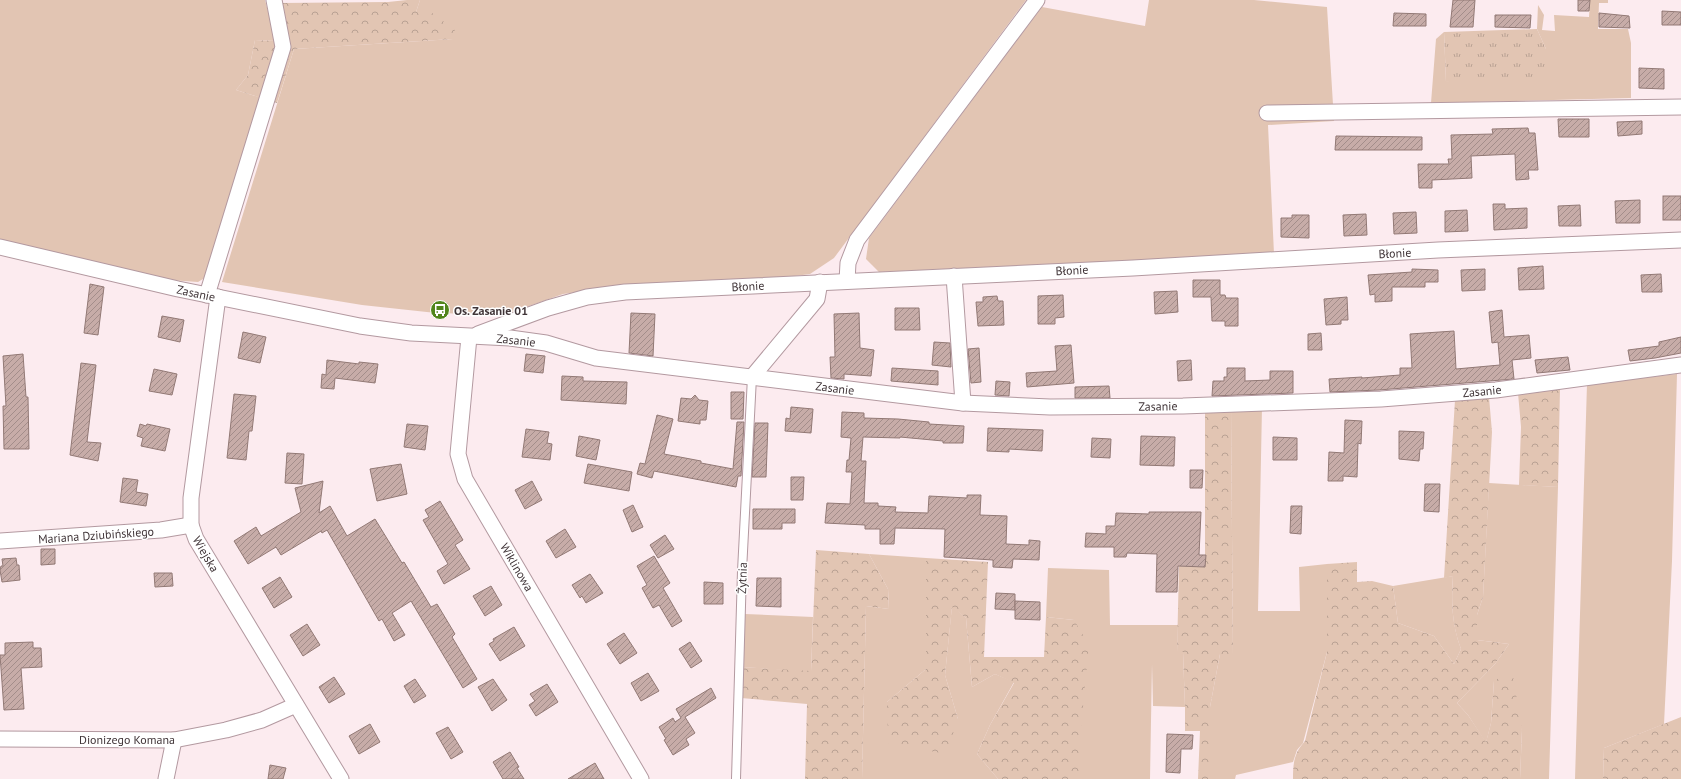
<svg xmlns="http://www.w3.org/2000/svg" width="1681" height="779" viewBox="0 0 1681 779" font-family="'PT Sans',sans-serif">
<style>
.grass{fill:#e2c5b3}
.forest{fill:url(#forest-crowns)}
.park{fill:url(#park-tufts)}
.building{fill:url(#building-hatch);stroke:#927975}
.lines{fill:none;stroke-linecap:round;stroke-linejoin:round}
.service-casing{stroke:#b399a0;stroke-width:10}
.minor-casing{stroke:#b399a0;stroke-width:17}
.service{stroke:#fff;stroke-width:8}
.minor{stroke:#fff;stroke-width:15}
.labels{text-anchor:middle;dominant-baseline:central;stroke-width:3;stroke-linejoin:round;paint-order:stroke}
.street-label{font-size:12px;fill:#403538;stroke:#fff}
.poi-label{font-size:12px;font-weight:bold;fill:#403538;stroke:#fff;text-anchor:start}
</style>
<defs>
<pattern id="forest-crowns" width="20" height="18" patternUnits="userSpaceOnUse"><rect width="20" height="18" fill="#e2c5b3"/><path d="M2 6a3 3 0 1 1 6 0M12 15a3 3 0 1 1 6 0" fill="none" stroke="#b9a193"/></pattern>
<pattern id="park-tufts" width="24" height="20" patternUnits="userSpaceOnUse"><rect width="24" height="20" fill="#e2c5b3"/><path d="M3 7l-1-3M5 7V3M7 7l1-3M15 17l-1-3M17 17v-4M19 17l1-3" fill="none" stroke="#b9a193"/></pattern>
<pattern id="building-hatch" width="6" height="6" patternUnits="userSpaceOnUse"><rect width="6" height="6" fill="#c7aca8"/><path d="M-1 1l2-2M0 6l6-6M5 7l2-2" fill="none" stroke="#a38d8a"/></pattern>
</defs>
<rect width="100%" height="100%" fill="#fcebef"/>
<g class="grass">
<path d="M0,0H265L276,41L255,40L248,75L236,90L262,98L208,276L198,282L170,280L0,240Z"/>
<path d="M420,0H1026L834,258L810,274L780,278L613,287L563,294L501,316L444,313V308H436V313L362,305L222,282L294,49L453,39L416,12Z"/>
<path d="M1149,0H1254L1327,7L1334,121L1268,125L1274,254L879,272L866,259L869,238L1042,7L1145,26Z"/>
<path d="M1590,0H1608V3H1599L1598,29H1628L1631,43V98L1431,103L1436,39L1444,32L1446,82L1546,49L1537,29L1538,5L1544,15L1542,30L1555,31L1554,15L1589,17Z"/>
<path d="M1677,374L1672,561L1664,724L1604,748L1603,779H1575L1587,384Z"/>
<path d="M1262,407L1258,611H1300L1299,567L1327,564V652L1303,743L1297,750L1293,762L1236,775L1235,779H1210V707L1220,654H1233L1231,409Z"/>
<path d="M1489,483L1558,487L1549,779H1520L1522,730L1494,681L1491,723L1486,743L1468,715L1457,703L1495,664L1509,644L1477,640V615L1483,597Z"/>
<path d="M869,554L926,558V669L887,702L958,719L945,675L952,606L966,618L972,687L995,674L1014,682L990,725L977,754L998,779H862L866,606L889,609L888,589Z"/>
<path d="M1048,568L1109,570L1110,625H1178L1177,652H1183L1185,707L1153,706L1152,664L1150,779H1081V727L1074,620L1046,617Z"/>
<path d="M1453,576C1451,601 1452,625 1461,649L1454,664L1434,636L1398,623L1393,586Z"/>
<path d="M745,614L813,617L811,672L742,667Z"/>
</g>
<g class="forest">
<path d="M407,0H420L416,12L428,10L455,30L453,39L294,49L277,103L236,90L248,75L255,40L276,41L280,3L388,2Z"/>
<path d="M1560,388L1558,487L1519,485L1521,427L1518,393Z"/>
<path d="M1489,397L1492,432L1483,597L1477,615V640L1509,644L1495,664L1457,703L1468,715L1486,742L1491,723L1494,681L1512,670L1522,730L1520,779H1293C1293,763 1294,753 1305,741L1327,652V564L1357,562V582L1372,581L1393,586L1398,623L1434,636L1454,664L1461,649C1452,626 1451,601 1453,576L1444,578L1455,400Z"/>
<path d="M1231,409L1233,654H1220L1210,707V779H1198L1200,731H1185V707L1183,652H1177L1179,566L1205,567V410Z"/>
<path d="M816,550L869,554L888,589L889,609L866,606L862,779H805L807,704L741,698L742,667L811,671Z"/>
<path d="M926,558L988,562L984,657H1044L1046,617L1074,620L1089,645L1081,727V779H998L977,754L990,725L1014,683L995,674L972,687L966,618L952,607L945,675L958,719L946,754L888,743L887,702L926,669Z"/>
<path d="M1681,717V779H1603L1604,748Z"/>
</g>
<path class="park" d="M1537,29L1546,49L1547,77L1446,82L1444,32Z"/>
<g class="building">
<path d="M1453,0H1475L1473,27H1450Z"/>
<path d="M1578,0H1590L1589,11H1578Z"/>
<path d="M1662,11L1681,12V25H1662Z"/>
<path d="M1394,13L1426,14V26H1393Z"/>
<path d="M1599,13L1629,16L1630,28L1599,27Z"/>
<path d="M1495,15H1531L1530,28L1495,27Z"/>
<path d="M1639,68L1664,69V89L1639,88Z"/>
<path d="M1558,119H1589V137H1559Z"/>
<path d="M1642,121V134L1618,136L1617,122Z"/>
<path d="M1528,128L1529,133H1535L1538,170H1528L1529,179L1516,180L1515,154L1471,156L1472,178L1432,180V188H1419L1418,164H1449L1448,159H1452L1451,135L1493,134L1492,129Z"/>
<path d="M1336,136L1422,137V150H1335Z"/>
<rect x="1663" y="196" width="18" height="24"/>
<path d="M1640,200V223H1616L1615,201Z"/>
<path d="M1493,204H1505V209L1527,208V228L1494,230Z"/>
<path d="M1580,205L1581,226H1559L1558,206Z"/>
<path d="M1467,210L1468,231L1445,232V211Z"/>
<path d="M1416,212L1417,233L1394,234L1393,213Z"/>
<path d="M1366,214L1367,235L1344,236L1343,215Z"/>
<path d="M1292,215H1309V238L1281,237V218H1292Z"/>
<path d="M1543,266L1544,289L1519,290L1518,268Z"/>
<path d="M1412,269L1438,270V282H1425V287H1392V301L1375,302V294L1370,295L1368,275L1412,272Z"/>
<path d="M1485,269V290L1462,291L1461,270Z"/>
<path d="M1661,274L1662,292H1642L1641,275Z"/>
<path d="M1193,280H1220V295H1225L1226,298H1238V326H1225V321H1212L1211,297H1193Z"/>
<path d="M90,284L104,287L98,335L84,333Z"/>
<path d="M1177,291L1178,312L1155,314L1154,292Z"/>
<path d="M1063,295L1064,317L1055,318V324H1038V296Z"/>
<path d="M997,296L998,301H1003L1004,325L978,326L976,302H983V297Z"/>
<path d="M1347,297L1348,320H1341V324L1326,325L1324,299Z"/>
<path d="M895,308H919L920,330H895Z"/>
<path d="M1502,310L1504,337L1529,335L1531,358L1512,360L1514,379L1379,390L1330,392L1329,379L1362,377V378L1400,375V368H1412L1410,334L1454,331L1456,369L1500,365L1498,342L1492,343L1489,312Z"/>
<path d="M631,313L655,314L653,356L629,353Z"/>
<path d="M859,313L860,348L874,350L871,376L844,374V379L831,378L830,357H835L834,314Z"/>
<path d="M162,316L184,320L180,342L158,337Z"/>
<path d="M243,332L266,337L260,363L238,358Z"/>
<path d="M1321,333L1322,350H1308V334Z"/>
<path d="M1681,337V353L1655,358L1630,361L1628,350L1659,346V342Z"/>
<path d="M934,342L950,343L951,367L932,365Z"/>
<path d="M1071,345L1074,383L1027,387L1026,373L1057,371L1055,346Z"/>
<path d="M979,348L981,382L971,383L968,349Z"/>
<path d="M23,354L26,397H28L29,449H4L3,406H6L3,356Z"/>
<path d="M526,354L545,356L543,373L524,371Z"/>
<path d="M1568,357L1570,370L1537,373L1535,360Z"/>
<path d="M327,360L359,364V362L378,364L375,383L335,378L334,389L321,388L322,374L326,375Z"/>
<path d="M1191,360L1192,380L1178,381L1177,361Z"/>
<path d="M81,363L96,365L87,442L101,443L98,461L70,455Z"/>
<path d="M892,368L938,371V385L891,381Z"/>
<path d="M1227,368H1245V381L1270,380V371H1293V393L1212,396L1213,381H1224V377H1227Z"/>
<path d="M154,369L177,374L172,395L149,391Z"/>
<path d="M562,376L583,377V381L627,382L626,404L561,400Z"/>
<path d="M996,381L1010,382L1009,396L995,395Z"/>
<path d="M1109,386L1110,398H1075V387Z"/>
<path d="M731,392H744L743,419H731Z"/>
<path d="M234,394L256,396L252,431H249L246,460L227,458Z"/>
<path d="M695,395L699,400L708,401L706,420H700V424L678,421L681,398L691,399Z"/>
<path d="M791,407L813,409L811,433L785,431L786,418L790,419Z"/>
<path d="M842,412L864,413V418L898,419L929,422V424L964,426L963,443H943V441L900,437V438L863,437L861,461H866L864,503H878V506L896,507L895,512L928,513L929,496L967,498V495H981L980,515L1007,516L1006,544L1029,545V540L1040,541L1039,560L1013,559L1012,568L993,567V560L944,557L945,529L895,528L894,544H880V529H865V525L825,523L827,503L850,504L852,472H846L847,460H849L851,438L841,437Z"/>
<path d="M657,415L673,419L664,454L701,461V463L733,469L737,422H744L741,476H738L736,487L654,471L652,478L637,474L640,463L645,464Z"/>
<path d="M1345,420L1362,421L1361,444L1358,443L1357,477L1343,476V481H1328L1329,452L1344,453Z"/>
<path d="M755,423H768L766,477H752Z"/>
<path d="M140,424L146,426L147,424L170,429L165,451L141,446L143,438L137,436Z"/>
<path d="M407,424L428,426L425,450L404,447Z"/>
<path d="M988,428L1043,430L1042,451L1009,449V452L987,451Z"/>
<path d="M526,429L549,432L547,443L552,444L550,460L522,457Z"/>
<path d="M1399,431L1424,432L1423,449H1420L1419,461L1399,459Z"/>
<path d="M579,436L600,440L596,460L576,456Z"/>
<path d="M1141,436L1175,437L1174,466L1140,465Z"/>
<path d="M1273,437L1297,438V460H1273Z"/>
<path d="M1092,438L1111,439L1110,458L1091,457Z"/>
<path d="M287,453L304,454L302,484L285,483Z"/>
<path d="M401,464L407,494L377,501L370,469Z"/>
<path d="M588,464L632,472L629,491L584,483Z"/>
<path d="M1190,470H1203L1202,488H1190Z"/>
<path d="M791,477H804L803,500H791Z"/>
<path d="M123,478L138,480L136,492L148,494L146,506L120,502Z"/>
<path d="M323,481L319,513L330,506L347,536L375,519L402,563L404,562L431,607L437,604L455,634L452,637L477,679L463,688L411,601L392,613L405,635L394,641L382,619L379,621L327,530L322,533L321,531L281,555L276,547L248,564L234,541L256,527L261,536L301,512L295,488Z"/>
<path d="M532,481L542,500L525,509L515,490Z"/>
<path d="M1425,484H1440L1439,512L1424,511Z"/>
<path d="M440,501L463,540L455,545L470,569L444,584L437,571L448,564L423,520L429,517L425,510Z"/>
<path d="M633,505L643,527L632,532L623,510Z"/>
<path d="M1291,506H1302L1301,534L1290,533Z"/>
<path d="M753,509H795V523H782V529H753Z"/>
<path d="M1149,512H1201L1199,555H1206L1205,567L1178,566L1177,592H1156L1157,554L1127,553L1126,557H1114V547H1085L1086,533L1106,534V526H1115L1116,513L1149,514Z"/>
<path d="M565,529L576,547L556,558L546,541Z"/>
<path d="M665,535L674,549L658,558L650,545Z"/>
<path d="M41,549H55V564L41,565Z"/>
<path d="M654,556L670,583L663,588L682,621L672,627L659,605L653,608L642,588L647,585L637,566Z"/>
<path d="M16,558L17,565H19L20,580L2,582L0,570L1,566H3L2,559Z"/>
<path d="M154,573H172L173,586L155,587Z"/>
<path d="M590,574L603,593L586,603L582,596L580,598L572,585Z"/>
<path d="M280,577L292,597L274,608L262,588Z"/>
<path d="M757,578H781V607L756,606Z"/>
<path d="M704,582L723,583V604H704Z"/>
<path d="M491,586L502,605L485,616L473,596Z"/>
<path d="M996,593L1015,594V610L995,609Z"/>
<path d="M1015,601L1040,602V620L1015,619Z"/>
<path d="M307,624L320,645L303,656L290,635Z"/>
<path d="M514,627L525,646L500,661L489,644L494,641L493,639Z"/>
<path d="M624,633L637,653L620,664L607,644Z"/>
<path d="M33,642V648H41L42,667L21,668L24,709L4,710L0,655H5V643Z"/>
<path d="M690,642L702,661L691,668L679,649Z"/>
<path d="M648,673L659,691L641,701L631,683Z"/>
<path d="M334,677L345,694L329,703L319,687Z"/>
<path d="M415,679L426,696L414,703L404,686Z"/>
<path d="M493,679L507,700L492,711L478,687Z"/>
<path d="M547,684L558,702L536,716L529,705L535,701L530,694Z"/>
<path d="M711,688L716,698L685,717L695,733L686,739L689,745L673,755L664,740L666,739L659,727L673,718L675,722L681,718L676,709Z"/>
<path d="M370,724L380,742L359,754L349,736Z"/>
<path d="M448,727L463,752L451,759L436,733Z"/>
<path d="M1167,734L1193,735L1192,749H1181L1180,773L1166,772Z"/>
<path d="M510,752L519,767L517,768L524,779H503L493,762Z"/>
<path d="M595,763L604,779H568Z"/>
<path d="M270,765L286,768L283,779H268Z"/>
</g>
<g class="lines">
<g class="service-casing">
<path id="service" d="M736,779L742,571L752,377"/>
</g>
<g class="minor-casing">
<g id="minor">
<path d="M1267,113L1681,107"/>
<path d="M0,247L178,289L360,326L411,333L510,338L546,343L596,358L963,403L1050,407L1183,406L1381,399L1496,390L1681,365"/>
<path d="M954,276L963,403"/>
<path d="M847,281L848,263L857,240L1037,0"/>
<path d="M207,295L283,47L274,0"/>
<path d="M218,297L191,498V525L196,539L341,779"/>
<path d="M478,334L548,308L587,297L625,292L1133,268L1438,250L1681,240"/>
<path d="M469,337L458,454L465,479L641,779"/>
<path d="M752,377L817,299L820,282"/>
<path d="M0,541L161,530L191,525"/>
<path d="M0,739L174,740L226,730L262,720L296,705"/>
<path d="M166,779L174,740"/>
</g>
</g>
<use href="#service" class="service"/>
<use href="#minor" class="minor"/>
</g>
<defs>
<g id="bus-disc" transform="scale(1)"><circle r="9.5" fill="#51851b" stroke="#fff"/><path d="M-5-6H5V4H4V6H2V4H-2V6H-4V4H-5ZM-3.5-4V0h7V-4ZM-3.5 1.2v1.5H-2V1.2ZM2 1.2v1.5H3.5V1.2Z" fill="#fff"/></g>
</defs>
<g fill-rule="evenodd">
<use href="#bus-disc" x="440" y="310"/>
</g>
<g class="labels">
<g class="street-label">
<text transform="translate(1395 253) rotate(-3)">Błonie</text>
<text transform="translate(1072 270) rotate(-3)">Błonie</text>
<text transform="translate(748 286) rotate(-3)">Błonie</text>
<text transform="translate(196 293) rotate(12)">Zasanie</text>
<text transform="translate(516 340) rotate(6)">Zasanie</text>
<text transform="translate(835 388) rotate(7)">Zasanie</text>
<text transform="translate(1482 391) rotate(-5)">Zasanie</text>
<text transform="translate(1158 406) rotate(-1)">Zasanie</text>
<text transform="translate(96 535) rotate(-4)">Mariana Dziubińskiego</text>
<text transform="translate(206 554) rotate(60)">Wiejska</text>
<text transform="translate(517 567) rotate(60)">Wiklinowa</text>
<text transform="translate(742 578) rotate(-88)">Żytnia</text>
<text x="127" y="739">Dionizego Komana</text>
</g>
<g class="poi-label">
<text x="454" y="310">Os. Zasanie 01</text>
</g>
</g>
</svg>
